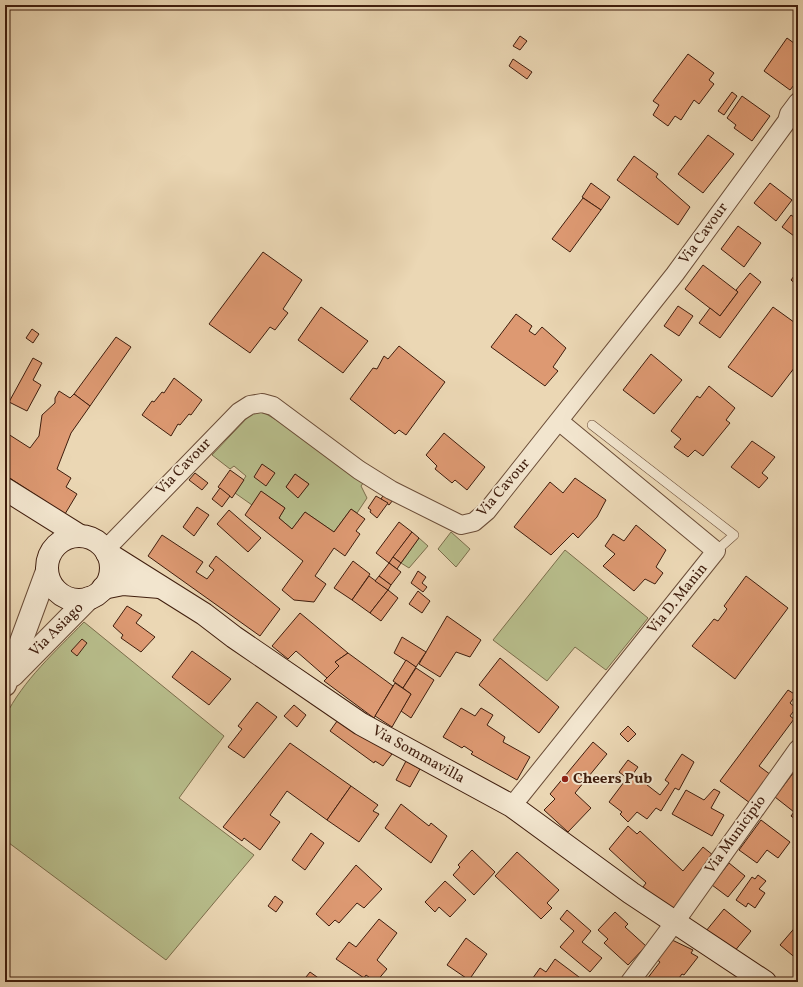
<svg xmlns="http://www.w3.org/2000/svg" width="803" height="987" viewBox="0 0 803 987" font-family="Vollkorn,serif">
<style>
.green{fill:#b8be8c;stroke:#7c6e4c;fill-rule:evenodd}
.building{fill:#dd9972;stroke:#3f1d0d}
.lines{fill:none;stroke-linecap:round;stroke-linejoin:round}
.service-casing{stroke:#6a4c37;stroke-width:10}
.minor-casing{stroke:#6a4c37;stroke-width:20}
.tertiary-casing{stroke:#6a4c37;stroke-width:24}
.secondary-casing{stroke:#3f1d0d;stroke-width:24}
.service{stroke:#f2e5ce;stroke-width:9}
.minor{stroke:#f2e5ce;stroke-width:18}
.tertiary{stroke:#f2e5ce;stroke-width:22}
.secondary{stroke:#f2e5ce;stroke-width:22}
.poi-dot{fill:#8f2418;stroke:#f2e5ce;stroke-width:1.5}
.labels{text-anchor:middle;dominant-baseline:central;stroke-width:4;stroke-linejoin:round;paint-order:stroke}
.street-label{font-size:15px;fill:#3f1d0d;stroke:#f2e5ce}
.poi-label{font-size:15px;font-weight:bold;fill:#3f1d0d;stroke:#f2e5ce;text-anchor:start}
</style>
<rect width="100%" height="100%" fill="#ebd7b4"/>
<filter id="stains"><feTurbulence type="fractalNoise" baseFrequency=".005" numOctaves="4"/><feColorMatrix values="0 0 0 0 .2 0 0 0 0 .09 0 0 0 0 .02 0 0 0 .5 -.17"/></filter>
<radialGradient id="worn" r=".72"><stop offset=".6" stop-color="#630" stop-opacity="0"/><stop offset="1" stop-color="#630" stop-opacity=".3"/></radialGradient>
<g class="green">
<path d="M261,411L285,425L364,482L361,486L367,498L357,513L351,509L334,532L305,512L292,529L279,518L285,508L262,492L252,505L235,493L246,476L234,466L230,469L212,455L248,417L255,412ZM295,474L309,484L298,497L286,487Z"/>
<path d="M451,532L470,549L456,567L438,549Z"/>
<path d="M419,538L428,546L409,568L401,563Z"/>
<path d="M565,550L648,618L606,670L575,647L547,681L493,640Z"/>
<path d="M84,622L224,736L179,798L254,855L166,960L5,840V717C23,680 56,651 84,622Z"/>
</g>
<g class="building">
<path d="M520,36L527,41L520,50L513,46Z"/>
<path d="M787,38L798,46V80L790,90L764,71Z"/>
<path d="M688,54L714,73L709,80L714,84L699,104L694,100L681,120L675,116L668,126L653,115L659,105L653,101Z"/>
<path d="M513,59L532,72L527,79L509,66Z"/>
<path d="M732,92L737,96L724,115L718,111Z"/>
<path d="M742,96L770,116L752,141L734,128L736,125L727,118Z"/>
<path d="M708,135L734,154L703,193L678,174Z"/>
<path d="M634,156L658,174L656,177L690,207L678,225L617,180Z"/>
<path d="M591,183L610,197L601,210L582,197Z"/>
<path d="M770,183L792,200L776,221L754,203Z"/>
<path d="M583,198L601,210L570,252L552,239Z"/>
<path d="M791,215L798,220V231L794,236L782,227Z"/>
<path d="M738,226L761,243L744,267L721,249Z"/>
<path d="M263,252L302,280L283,309L288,313L275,330L270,327L250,353L209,324Z"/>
<path d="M703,265L738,292L720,316L685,289Z"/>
<path d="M798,271V286L791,280Z"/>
<path d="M750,273L761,282L720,338L699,323L710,308L720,316L738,292L736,290Z"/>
<path d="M678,306L693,316L679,336L664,326Z"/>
<path d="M321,307L368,341L343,373L298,340Z"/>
<path d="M773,307L798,325V363L772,397L728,367Z"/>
<path d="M516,314L532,326L529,331L535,335L542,327L566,348L553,367L558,371L545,386L491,347Z"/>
<path d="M32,329L39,334L33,343L26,338Z"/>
<path d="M116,337L131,347L90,406L74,394Z"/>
<path d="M399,346L445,382L406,435L399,430L395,434L350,399L373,368L377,369L384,356L388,359Z"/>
<path d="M651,354L682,380L654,414L623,390Z"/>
<path d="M33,358L42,363L33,380L41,385L27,411L9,402Z"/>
<path d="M174,378L202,400L191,415L189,414L180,425L178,424L171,436L142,415L152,401L154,402L162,392L164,393Z"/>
<path d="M709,386L735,408L726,420L730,423L703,456L695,450L688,457L674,447L681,439L671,431L697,396L700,398Z"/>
<path d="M59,391L70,398L74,394L90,406L71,433L57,469L71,478L66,487L77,494L65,514L5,475V432L30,448L39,436L42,415L55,403V398Z"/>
<path d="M444,433L485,467L467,490L455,480L452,483L435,469L437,466L426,455Z"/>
<path d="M752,441L775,457L762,473L768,478L759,488L731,467Z"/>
<path d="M262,464L275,473L266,486L254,477Z"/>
<path d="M230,470L244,480L232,498L218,487Z"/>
<path d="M195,473L208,483L202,490L189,480Z"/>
<path d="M295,474L309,484L298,498L286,487Z"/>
<path d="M575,478L606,500L597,517L578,538L573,533L551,555L514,527L550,482L563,493Z"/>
<path d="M220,488L230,496L222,507L212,499Z"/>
<path d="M261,491L285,508L279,518L292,529L305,512L334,532L351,509L365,519L356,531L360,534L345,556L334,548L315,576L326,584L314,602L294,600L282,590L303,561L245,515Z"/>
<path d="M384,494L393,500L389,505L381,499Z"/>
<path d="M376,496L388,503L377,518L370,512L371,510L368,508Z"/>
<path d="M197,507L209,515L194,536L183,527Z"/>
<path d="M229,510L261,538L248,552L217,524Z"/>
<path d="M399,522L412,532L389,563L376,553Z"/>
<path d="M636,525L666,550L656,567L663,573L655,584L645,579L634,591L603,566L615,554L605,546L613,534L624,541Z"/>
<path d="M412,532L419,538L401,563L393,557Z"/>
<path d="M162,535L203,562L196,572L207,579L214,570L209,566L216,556L280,609L260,636L148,556Z"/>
<path d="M393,557L401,563L397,569L389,563Z"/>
<path d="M353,561L370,574L352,600L334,588Z"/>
<path d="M389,563L401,572L391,585L379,576Z"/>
<path d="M418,571L426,577L422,583L427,587L423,592L411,583Z"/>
<path d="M369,576L388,590L370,613L352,600Z"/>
<path d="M379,576L391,585L388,590L375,581Z"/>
<path d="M746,576L788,608L735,679L692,646L714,619L718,621L727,609L724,606Z"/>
<path d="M388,590L398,598L381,621L370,613Z"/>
<path d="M418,591L430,601L422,613L409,604Z"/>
<path d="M127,606L142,615L136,623L155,637L141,652L121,638L123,635L113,626Z"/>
<path d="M300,613L348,653L335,662L339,666L327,678L296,651L288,659L272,646Z"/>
<path d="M447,616L481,640L470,657L456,652L440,677L419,664Z"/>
<path d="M402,637L426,652L416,667L394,653Z"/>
<path d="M82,639L87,643L77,656L71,651Z"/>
<path d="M192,651L231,679L209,705L172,677Z"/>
<path d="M348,653L393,686L374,718L324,681L339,666L335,662Z"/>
<path d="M500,658L559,707L539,733L479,685Z"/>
<path d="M406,660L416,667L403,688L393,681Z"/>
<path d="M416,668L434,680L411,718L401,711L411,694L403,688Z"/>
<path d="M395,683L411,694L392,727L375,716Z"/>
<path d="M788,690L796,695L790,703L796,708L790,716L794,719L759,766L771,775L750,803L720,781Z"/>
<path d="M257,702L277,717L244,758L228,747L242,729L238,726Z"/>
<path d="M294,705L306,715L297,727L284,716Z"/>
<path d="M461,708L475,716L481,708L493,715L487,725L505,737L503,742L530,757L517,780L471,754L473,752L464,746L462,748L443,737Z"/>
<path d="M340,717L392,754L383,766L375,761L374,763L330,731Z"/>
<path d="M628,726L636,734L628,742L620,734Z"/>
<path d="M593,742L607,754L575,793L591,808L568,832L544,810L555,799L550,794Z"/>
<path d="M290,743L351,786L327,820L287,791L270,815L280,822L260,850L244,838L242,841L223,827Z"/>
<path d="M682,754L694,762L679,790L675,788L661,811L656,808L647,819L637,812L628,822L620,814L622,812L609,802L627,778L619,772L628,760L638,767L633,774L660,795L669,783L665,780Z"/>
<path d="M406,761L420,769L410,787L396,780Z"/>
<path d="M794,772L798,775V821L791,816L794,812L775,797Z"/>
<path d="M351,786L378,805L373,811L379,814L359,842L327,820Z"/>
<path d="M714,789L720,792L711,808L724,815L712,836L672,814L686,790L704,800Z"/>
<path d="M401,804L429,826L431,823L447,836L431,863L385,828Z"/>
<path d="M761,820L790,842L778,858L767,850L757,863L739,850Z"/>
<path d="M628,826L637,834L640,831L683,871L703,847L714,856L672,910L643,887L646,883L609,849Z"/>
<path d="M311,833L324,843L305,870L292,860Z"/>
<path d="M798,842V852L793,848Z"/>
<path d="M472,850L495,872L474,895L453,875L460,867L458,865Z"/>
<path d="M517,852L559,890L547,903L552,908L541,919L495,876Z"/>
<path d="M729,863L745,876L728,897L712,885Z"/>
<path d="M356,865L382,889L364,908L357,903L339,923L335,920L329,926L316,914Z"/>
<path d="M758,875L766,881L759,889L765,893L755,908L748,903L746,907L736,900L752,877L755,879Z"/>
<path d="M445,881L466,900L450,917L439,907L435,912L425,902Z"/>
<path d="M275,896L283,902L276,912L268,906Z"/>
<path d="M724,909L751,931L734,952L706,931Z"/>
<path d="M567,910L591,931L582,942L602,958L590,972L560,947L574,931L560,919Z"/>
<path d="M615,912L628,924L625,927L646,946L628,965L604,943L608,939L598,930Z"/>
<path d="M379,919L397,933L377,960L387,969L376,982L366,975L364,978L336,959L349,942L356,947Z"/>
<path d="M798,924V960L780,945Z"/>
<path d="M466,938L487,954L469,980L447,965Z"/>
<path d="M670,939L693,950L691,953L698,957L684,975L682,974L676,982H651L647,979L660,962L656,959Z"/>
<path d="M555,959L583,980L581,982H530L540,968L546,972Z"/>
<path d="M310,972L324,982H302Z"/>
</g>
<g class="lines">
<g class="service-casing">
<path id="service" d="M592,425L734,535L716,551"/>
</g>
<g class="minor-casing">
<g id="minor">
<path d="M105,550L239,412L250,405L262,403L273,406L359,470L391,490L461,525L474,522L487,511L675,274L787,121L789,114L798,102"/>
<path d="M512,806L716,551L560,422"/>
<path d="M630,982L675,922L798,749"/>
</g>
</g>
<g class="tertiary-casing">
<g id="tertiary">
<path d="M13,675L89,598"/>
<path d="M5,685L47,571"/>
</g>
</g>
<g class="secondary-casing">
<g id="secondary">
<path d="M5,489L80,536"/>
<circle cx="79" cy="568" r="32"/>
<path d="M107,553L204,614L234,637L361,724L512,806L631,893L765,982"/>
<path d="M103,588L123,584L160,587"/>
</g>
</g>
<use href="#service" class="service"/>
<use href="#minor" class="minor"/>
<use href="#tertiary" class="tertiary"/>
<use href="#secondary" class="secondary"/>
</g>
<circle class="poi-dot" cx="565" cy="779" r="4"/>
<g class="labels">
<g class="street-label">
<text transform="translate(704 234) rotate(-54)">Via Cavour</text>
<text transform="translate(184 467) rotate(-46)">Via Cavour</text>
<text transform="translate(504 488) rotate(-49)">Via Cavour</text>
<text transform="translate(678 599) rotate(-51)">Via D. Manin</text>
<text transform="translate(57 630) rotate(-45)">Via Asiago</text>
<text transform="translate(418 755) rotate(29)">Via Sommavilla</text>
<text transform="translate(736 835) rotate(-54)">Via Municipio</text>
</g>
<g class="poi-label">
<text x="573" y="779">Cheers Pub</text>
</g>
</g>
<rect width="803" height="987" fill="none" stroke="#ebd7b4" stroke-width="20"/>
<rect x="6" y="6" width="791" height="975" fill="none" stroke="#3f1d0d" stroke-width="2"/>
<rect x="10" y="10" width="783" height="967" fill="none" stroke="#3f1d0d"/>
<rect width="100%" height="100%" filter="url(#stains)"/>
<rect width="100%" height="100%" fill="url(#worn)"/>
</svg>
